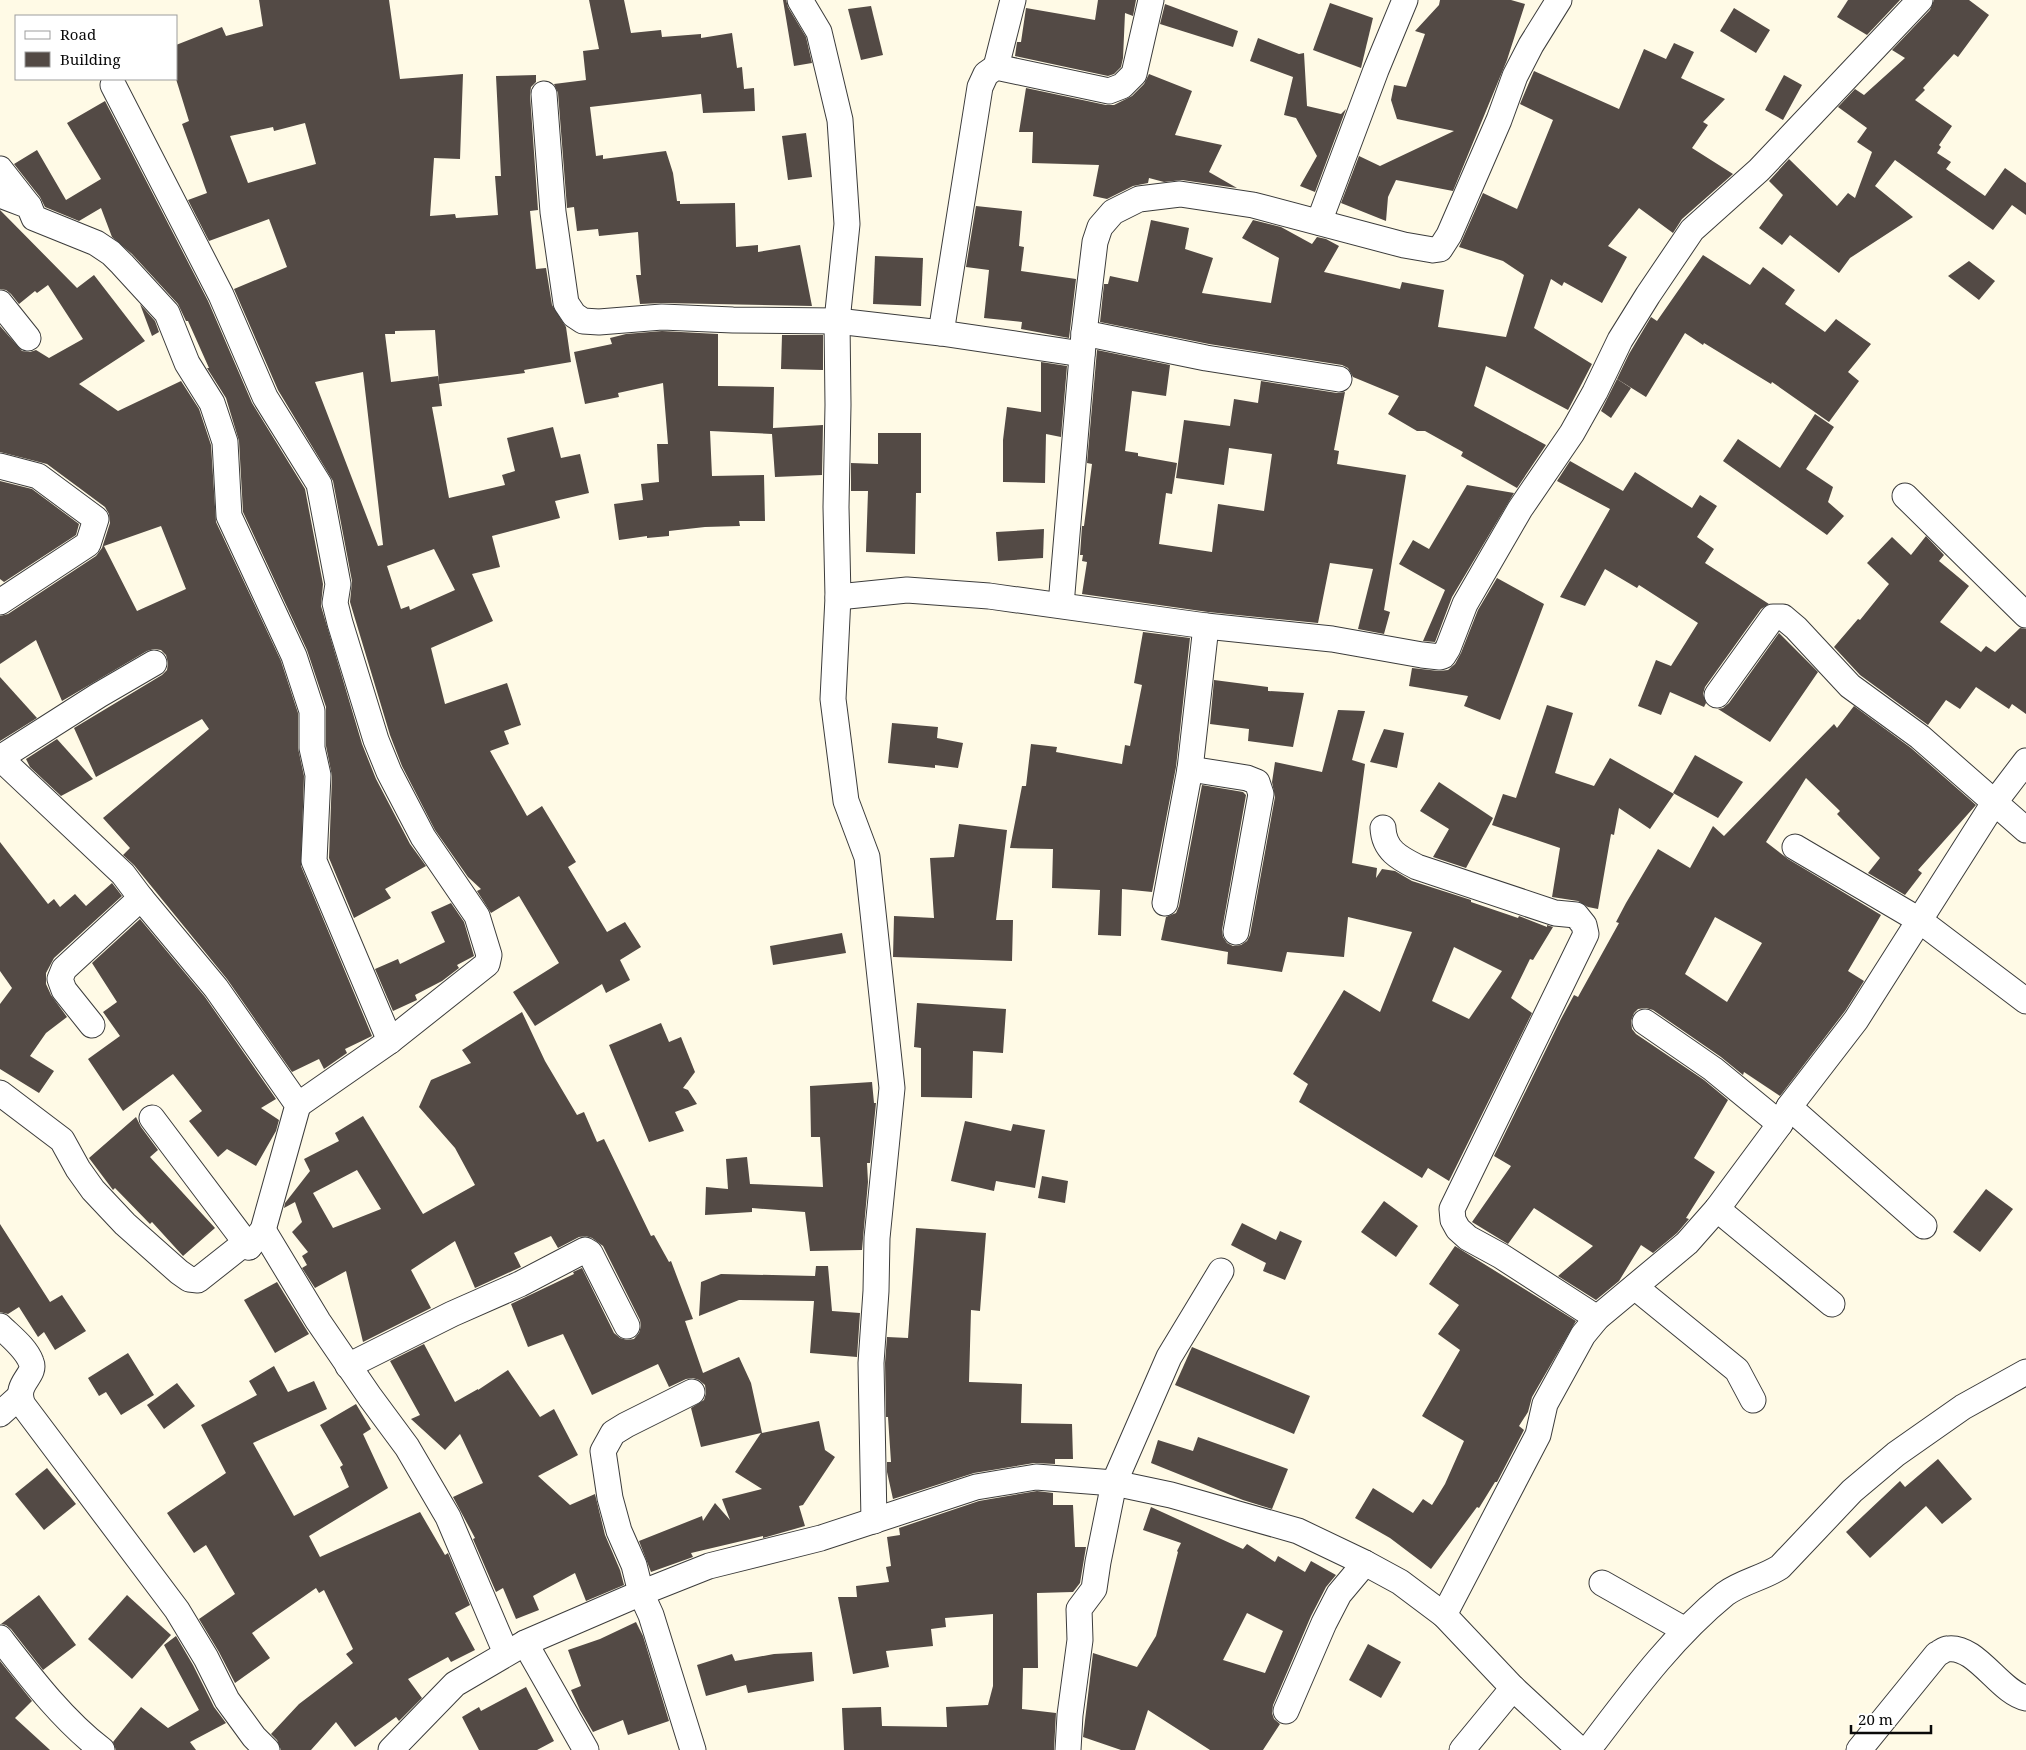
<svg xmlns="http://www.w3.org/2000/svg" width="2026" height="1750" viewBox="0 0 2026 1750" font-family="'Noto Serif',serif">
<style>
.building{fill:#534a45;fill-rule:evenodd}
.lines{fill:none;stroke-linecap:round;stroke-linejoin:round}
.street-casing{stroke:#3c3c3c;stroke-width:27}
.street{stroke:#fff;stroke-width:25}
</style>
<rect width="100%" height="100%" fill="#fffae6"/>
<g class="building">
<path d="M259,0H389L400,79L463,74L460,159L434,158L430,216L455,214L456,218L498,215L495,176H501L496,76L536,75V82L531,87L530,95L538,210L530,211L536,269L546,268L552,305L566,327L571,362L524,370L525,373L439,384L435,330L395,331V334H385L391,382L438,376L442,406L432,407L449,498L505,485L502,475L515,471L507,438L553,427L561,458L580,454L589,493L555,501L560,518L492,536L500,567L472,574L493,621L431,648L445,704L507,683L521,725L504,731L509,744L490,751L527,816L542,806L576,862L568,867L607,932L625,922L641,947L620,960L630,980L606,993L602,984L535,1026L513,992L559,963L519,896L491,913L477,891L481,889L468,877L435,830L402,766L390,735L350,602L352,581L333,481L278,390L234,289L287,267L269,219L209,241L188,200L207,193L182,124L189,121L176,79V45L222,27L226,36L263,26ZM305,123L316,164L248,183L230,136L273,127L274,131ZM363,372L383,545L378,546L315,382ZM434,549L455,590L410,610L409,606L401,609L387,566Z"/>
<path d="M589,0H624L631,33L661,30L662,37L701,34V38L732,33L737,68L742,67L744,89L754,88L755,111L703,113L701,94L590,107L596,156L603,155V159L666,151L673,173L677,201H680V204L735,203L736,247L758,245V252L800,245L812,306L663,303L640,304L636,275H641L638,232L599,236L598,229L577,231L574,207L567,208L558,93L554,84L586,80L583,51L599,49Z"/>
<path d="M783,0H786L788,7L806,37L812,63L794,66Z"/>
<path d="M1098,0H1136L1133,16L1125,13L1123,58L1121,67L1114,74L1108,76L1015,56L1017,42H1021L1026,8L1095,20Z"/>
<path d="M1440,0H1511L1525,4L1507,60L1453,191L1396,180L1388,197L1386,221L1341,203L1359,156L1380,166L1454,131L1397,119L1391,100L1394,85L1406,87L1425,34L1415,31L1439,5Z"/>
<path d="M1848,0H1900L1867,35L1837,17Z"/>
<path d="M1934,0H1969L1989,15L1958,57L1954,54L1923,88L1925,90L1915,100L1952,126L1939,145L1941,147L1937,153L1951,162L1946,169L1985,196L2005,168L2026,183V215L2012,205L1993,230L1895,160L1875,186L1913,217L1850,258L1839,273L1790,235L1782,245L1759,228L1783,195L1769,181L1789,159L1837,206L1848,193L1855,198L1872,152L1857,142L1867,128L1838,107L1855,89L1864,95L1905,58L1892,50L1930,10Z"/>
<path d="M1330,3L1373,18L1361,68L1313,50Z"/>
<path d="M1165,4L1238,31L1233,47L1160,24Z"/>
<path d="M871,6L883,55L861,60L848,9Z"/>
<path d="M1734,8L1770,30L1756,53L1720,31Z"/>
<path d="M1258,38L1299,54L1304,53L1307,106L1341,114L1346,109L1315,192L1300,186L1317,156L1296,118L1284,115L1293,77L1250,61Z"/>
<path d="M1674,43L1694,52L1681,78L1725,99L1703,122L1708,125L1692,148L1733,174L1682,219L1673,233L1639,208L1608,246L1627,257L1602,303L1564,282L1562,286L1551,279L1534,328L1592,364L1568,410L1486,366L1474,406L1546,445L1517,488L1461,456L1463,452L1425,431H1417L1388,414L1399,396L1353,377L1348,368L1342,365L1209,344L1100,322L1104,284H1108L1110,276L1138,282L1151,220L1189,228L1185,249L1213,258L1202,293L1271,303L1279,258L1242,238L1253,220L1281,227L1312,244L1317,237L1326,239L1339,246L1324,272L1400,289L1402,282L1444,290L1438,327L1506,337L1524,275L1503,261L1459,247L1483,193L1517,209L1553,120L1520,104L1534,71L1619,109L1644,49L1666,59Z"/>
<path d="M1149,74L1192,91L1175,135L1222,145L1209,172L1237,188L1182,180L1164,182L1149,178L1148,183L1133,186L1107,199L1093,196L1099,165L1032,163L1033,132H1019L1026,88L1106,105H1114L1132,96L1144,84Z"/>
<path d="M1784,75L1802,85L1783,120L1765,110Z"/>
<path d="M105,101L208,301L252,403L305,489L323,584L321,606L362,744L376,779L410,844L426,866L385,889L391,898L354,918L329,858L332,776L326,746V707L307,650L243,512L239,441L226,398L207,368H209L188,321H186L178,304L132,254L112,237L101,208L79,221L45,207L40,197L14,164L37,150L66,200L101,179L67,123Z"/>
<path d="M806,133L812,177L788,180L782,136Z"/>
<path d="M976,206L1022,211L1019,246L1024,247L1021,271L1076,279L1069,338L1021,329L1022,322L984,318L989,270L966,267Z"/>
<path d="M0,210L77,288L94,275L145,341L79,384L118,411L181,381L199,409L211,445L216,522L281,661L298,713V748L304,776L301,866L372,1036L345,1049L347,1053L324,1069L319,1059L292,1072L227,979L134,865L123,855L130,848L103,818L209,729L202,719L96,777L74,728L162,675L167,670L168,663L166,655L161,650L154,649L147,651L62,701L36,640L0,664V616L8,614L96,556L102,548L110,523L109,514L105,507L47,464L0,452V326L22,351L30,352L36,350L49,358L83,339L48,285L37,293L35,291L19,304L11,294L6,290L0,289ZM161,526L186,589L137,611L104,546Z"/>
<path d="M1703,255L1750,285L1763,267L1795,290L1785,304L1825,332L1836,319L1871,344L1848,372L1859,381L1829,422L1772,382L1771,384L1704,343L1703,345L1685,333L1646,397L1617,379L1629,354L1651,317L1657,321Z"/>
<path d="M875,256L923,258L921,306L873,304Z"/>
<path d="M1969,261L1995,281L1979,300L1948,276Z"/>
<path d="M140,304L155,321L159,332L152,336Z"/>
<path d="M662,331L718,334V386L774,387L773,428L823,425L822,475L775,477L772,434L710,431L712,476L764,475L765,521H739L740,526L705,527L669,531V536L647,538V536L619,540L614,504L643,500L641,484L659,482L657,444H668L663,383L618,393L619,397L585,404L574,352L612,344L610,338L626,334Z"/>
<path d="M782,335H823V370L781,369Z"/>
<path d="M1097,350L1170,365L1166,396L1132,391L1125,451L1138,453V456L1177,463L1172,494L1166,493L1159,544L1212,552L1218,504L1264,511L1272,454L1229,448L1224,485L1176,478L1184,420L1230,426L1234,399L1258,403L1261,381L1337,393L1345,392L1334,450L1339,451L1337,464L1406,475L1384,610L1390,612L1384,634L1358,629L1373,569L1330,563L1318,623L1208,612L1082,594L1087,562L1082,561L1083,555H1080L1082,526H1084L1092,464L1087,463Z"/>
<path d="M1041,362L1067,366L1061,437L1046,434L1045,483L1003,482V440L1007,407L1041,412Z"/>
<path d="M1617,379L1631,388L1611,418L1601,411Z"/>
<path d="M1815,414L1834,427L1806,469L1833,487L1828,502L1844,516L1827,535L1723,461L1738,439L1780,468Z"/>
<path d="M878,433H921V493H916L915,554L866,552L868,491H851V463L878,464Z"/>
<path d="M1570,461L1623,491L1635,472L1692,508L1700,495L1717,506L1697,537L1714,549L1705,563L1769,604L1761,609L1705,687L1703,694L1706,703L1704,707L1670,692L1661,715L1638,706L1656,660L1671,666L1698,623L1639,585L1637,588L1605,569L1585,606L1560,597L1610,509L1557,481Z"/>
<path d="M0,481L32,489L79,524L76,535L4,582L0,579Z"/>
<path d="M1467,485L1514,493L1452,597L1435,642L1423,641L1445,590L1399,564L1413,540L1429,549Z"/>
<path d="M1044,529L1043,558L998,561L996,532Z"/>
<path d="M1926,536L1944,555L1939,561L1969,586L1940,622L1981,652L1986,646L1995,652L2020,628L2026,629V714L2012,704L2009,709L1976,687L1960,709L1946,700L1928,725L1860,675L1834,647L1858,619L1860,620L1889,584L1867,563L1892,537L1911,555Z"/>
<path d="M1497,578L1544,604L1500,720L1464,706L1468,696L1409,686L1412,668L1439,671L1448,670L1455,664L1461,653L1478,610Z"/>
<path d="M1143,632L1190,638L1176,767L1152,892L1122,889L1121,936L1098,935L1100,890L1052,888L1053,849L1010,848L1022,786H1026L1031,744L1057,747L1056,752L1122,764L1125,745L1130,746L1142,685L1134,683Z"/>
<path d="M1779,633L1818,672L1770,742L1718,709L1723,708L1729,703Z"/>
<path d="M0,677L37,718L0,741Z"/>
<path d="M1214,680L1268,687V691L1304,693L1293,747L1248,741L1249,729L1210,724Z"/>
<path d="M1547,705L1573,713L1555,773L1594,786L1610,758L1674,794L1650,829L1619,808L1614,835L1611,834L1598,909L1588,907L1578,901L1552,897L1560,848L1492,825L1503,794L1516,798Z"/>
<path d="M1854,706L1911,748L1976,805L1918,870L1922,873L1905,895L1868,873L1880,858L1837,814L1840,811L1806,778L1766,842L1788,859L1881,915L1848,971L1864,981L1845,1011L1780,1096L1744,1072L1743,1075L1721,1057L1653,1010L1646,1008L1638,1009L1634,1013L1631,1021L1632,1029L1636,1034L1704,1080L1728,1100L1694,1158L1715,1172L1686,1218L1689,1219L1677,1233L1653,1253L1641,1245L1619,1281L1596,1300L1558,1276L1593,1246L1534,1208L1508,1244L1472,1222L1511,1166L1494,1156L1561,1019L1574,995L1578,997L1619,923L1616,922L1626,903L1658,849L1690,868L1713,826L1724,836L1834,724L1837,728ZM1715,917L1762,943L1727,1002L1685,974Z"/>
<path d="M1338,710L1365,711L1352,760L1365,764L1352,863L1377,868L1376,878L1382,869L1395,871L1412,881L1471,900V902L1518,918L1519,916L1547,927V925L1553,927L1533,960L1530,959L1511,998L1532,1013L1449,1181L1428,1168L1422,1178L1299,1102L1308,1084L1293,1074L1344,990L1380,1012L1412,932L1348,917L1344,957L1287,952L1282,972L1227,964L1228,952L1161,940L1166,917L1176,913L1179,906L1202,785L1243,792L1246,795L1222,930L1223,937L1227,943L1233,946L1241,945L1247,941L1250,935L1275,797L1272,782L1275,762L1322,772ZM1454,947L1502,971L1469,1019L1432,1001Z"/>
<path d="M892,723L938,727L937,738L963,743L958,768L935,765V768L888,763Z"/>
<path d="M1384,729L1404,733L1397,768L1370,762Z"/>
<path d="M57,739L93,779L61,796L30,767L26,759Z"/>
<path d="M1695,755L1743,782L1718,818L1673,793Z"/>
<path d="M1439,782L1493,818L1466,868L1433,857L1449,829L1420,811Z"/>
<path d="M959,824L1007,830L996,920H1013L1012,961L893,957L894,916L934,918L930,858L954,857Z"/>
<path d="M0,842L48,904L54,899L60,907L75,894L86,906L112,883L122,896L54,958L46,973V984L51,995L67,1017L46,1033L30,1056L54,1071L39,1093L0,1069V1004L12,988L0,971Z"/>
<path d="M451,903L464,922L474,956L457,965L459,968L442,981L415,995L417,1000L393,1011L375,969L398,959L400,964L445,942L431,912Z"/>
<path d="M140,919L205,997L276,1099L261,1108L279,1120L276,1131L256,1166L227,1149L218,1157L189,1121L202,1111L173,1074L123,1111L88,1059L120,1036L103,1012L117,1002L92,963Z"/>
<path d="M842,933L846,953L773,965L770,946Z"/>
<path d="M917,1003L1006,1009L1003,1053L973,1051L972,1098L921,1097V1048L914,1047Z"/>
<path d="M522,1012L545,1061L577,1115L584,1112L597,1142L604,1139L651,1236L654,1235L669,1262L671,1261L693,1319L685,1321L703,1373L739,1357L751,1383L762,1433L819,1421L825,1450L835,1457L803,1505L799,1506L805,1526L763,1538V1536L691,1553L693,1557L651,1572L639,1541L702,1516L703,1521L715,1503L730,1520L722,1499L762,1489L735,1472L761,1433L701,1447L691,1408L704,1400L706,1393L705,1385L699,1380L693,1378L686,1379L669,1387L658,1364L592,1395L563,1334L528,1347L511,1304L574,1274L573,1272L582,1268L614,1333L620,1338L627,1340L634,1339L639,1333L641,1326L640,1320L603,1246L592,1238L586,1236L579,1237L558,1248L551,1236L514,1253L521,1267L475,1288L455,1241L411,1270L431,1308L363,1342L346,1271L315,1288L302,1268L307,1265L302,1256L308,1252L292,1232L302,1222L295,1202L284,1208L285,1203L310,1171L304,1159L339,1141L335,1133L363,1116L423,1214L475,1185L455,1148L419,1107L431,1080L471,1063L462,1050ZM357,1170L381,1209L333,1228L313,1193Z"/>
<path d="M661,1023L669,1042L681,1037L695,1072L683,1088L688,1090L697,1104L675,1112L684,1131L649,1142L609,1045Z"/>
<path d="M872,1082L874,1103H876L870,1163H867L868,1182L862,1250L810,1251L805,1212L752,1208V1212L705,1215L706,1187L728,1189L726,1159L747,1157L750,1184L823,1187L820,1137H811L810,1086Z"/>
<path d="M136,1117L141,1127L158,1150L150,1157L215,1228L183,1256L152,1222L150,1224L115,1188L113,1190L89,1158Z"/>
<path d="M965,1121L1011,1131L1013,1124L1045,1130L1035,1188L996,1181L994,1191L951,1181Z"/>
<path d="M1042,1176L1068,1181L1065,1203L1038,1198Z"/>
<path d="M1986,1189L2013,1209L1980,1252L1953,1232Z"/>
<path d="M1384,1201L1418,1226L1396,1257L1361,1232Z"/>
<path d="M1242,1223L1276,1240L1280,1231L1302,1241L1285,1280L1263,1271L1266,1263L1231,1245Z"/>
<path d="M0,1224L50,1302L62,1295L86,1331L55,1350L44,1332L38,1337L19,1307L8,1314L0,1312Z"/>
<path d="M916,1228L986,1233L980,1311L971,1310L969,1382L1022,1384L1021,1423L1072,1424L1073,1459H1055V1464L1034,1463L974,1473L893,1499L887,1472V1462H891L888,1417H886L885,1363L887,1337L908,1338Z"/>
<path d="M1455,1246L1576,1321L1532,1397L1528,1412L1519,1426L1524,1430L1497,1482H1495L1479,1508L1477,1507L1431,1569L1390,1538L1355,1518L1373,1488L1413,1513L1423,1499L1432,1505L1445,1484L1464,1441L1422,1416L1460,1350L1438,1334L1459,1305L1429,1284Z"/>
<path d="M816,1266H828L832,1311L860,1313L857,1357L810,1353L814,1301L739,1300L699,1316L701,1282L721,1274L815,1276Z"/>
<path d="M277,1282L309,1334L275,1353L244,1300Z"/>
<path d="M424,1344L455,1402L478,1389V1390L508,1370L540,1417L554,1409L578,1455L538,1476L570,1505L595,1494L605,1535L620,1570L624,1585L586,1601L575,1573L533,1596L539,1610L516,1619L503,1588L496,1592L473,1539L475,1538L453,1497L483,1483L460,1434L445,1450L411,1419L420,1415L390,1361Z"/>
<path d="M1192,1347L1310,1396L1294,1434L1175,1385Z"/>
<path d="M128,1353L154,1395L121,1415L106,1392L99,1396L88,1378Z"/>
<path d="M274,1366L288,1392L314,1381L327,1409L253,1443L294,1516L349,1487L340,1467L343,1465L320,1425L356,1404L371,1429L363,1434L388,1488L309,1536L320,1557L420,1512L445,1555L448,1553L470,1605L455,1613L475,1650L451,1662L448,1657L408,1679L422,1698L399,1721L396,1717L355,1747L336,1722L311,1750H281L277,1740L271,1734L299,1704L353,1663L346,1654L353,1649L324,1590L319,1593L316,1588L252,1633L270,1658L235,1683L219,1652L199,1619L235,1594L206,1545L194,1553L167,1513L226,1473L201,1425L257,1395L249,1381Z"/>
<path d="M177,1383L195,1406L164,1429L147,1405Z"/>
<path d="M1198,1437L1288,1469L1272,1509L1243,1500L1151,1463L1158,1440L1193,1451Z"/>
<path d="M1938,1459L1972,1499L1942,1524L1926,1506L1870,1558L1846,1532L1900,1481L1905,1487Z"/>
<path d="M47,1468L76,1504L44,1530L15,1494Z"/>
<path d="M1037,1491L1053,1493V1505H1073L1075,1547H1086L1080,1583L1073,1592L1037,1593L1038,1668H1023L1022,1709L1056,1713L1054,1750H844L842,1708L881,1707L882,1726L947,1727L946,1707L988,1705L993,1686V1614L945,1618L946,1627L931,1629L933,1646L886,1651L889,1667L853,1674L838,1597H857L856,1586L889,1582L886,1567L891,1566L887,1537L900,1535L899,1528L979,1501Z"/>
<path d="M1151,1507L1243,1549L1247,1544L1275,1562L1278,1556L1305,1572L1311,1561L1336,1575L1326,1587L1311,1616L1273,1705L1272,1713L1274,1719L1280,1724L1263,1750H1210L1148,1710L1135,1750H1121L1083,1737L1093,1653L1137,1667L1156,1636L1178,1552L1177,1551L1181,1543L1143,1530ZM1247,1613L1283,1631L1265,1673L1223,1660Z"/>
<path d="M39,1595L76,1645L43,1670L11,1629L6,1625L1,1624Z"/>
<path d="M127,1595L171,1635L132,1679L88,1639Z"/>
<path d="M636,1622L643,1636L669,1721L628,1735L623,1720L593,1732L580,1710L571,1690L581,1686L568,1650L600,1639Z"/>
<path d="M176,1636L193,1665L214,1707L226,1723L190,1742L196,1750H116L113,1742L141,1707L168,1728L199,1710L164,1645Z"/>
<path d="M1368,1644L1401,1662L1381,1698L1349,1680Z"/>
<path d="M812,1652L814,1681L748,1693L746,1685L706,1696L697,1665L732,1654L735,1661L774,1654Z"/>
<path d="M0,1661L32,1701L15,1718L50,1750H0Z"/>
<path d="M526,1687L554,1741L537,1750H479L462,1717L479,1707L481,1711Z"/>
</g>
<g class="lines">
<g class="street-casing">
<g id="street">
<path d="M800,0L819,32L840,120L847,224L837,321L838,405L836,507L838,597L833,699L846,801L867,857L892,1088L877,1238L876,1291L871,1363L874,1521"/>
<path d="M996,67L1013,0"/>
<path d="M113,85L221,295L265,397L319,484L338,584L335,603L340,623L376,740L389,772L423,837L477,916L489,955L487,964L390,1041L298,1105"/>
<path d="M544,94L553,212L566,303L574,315L583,321L599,322L662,317L733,320L837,321L941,333L1082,354"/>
<path d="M0,169L29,206"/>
<path d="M0,195L29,206L34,218L96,243L111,253L122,264L167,313L187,363L212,403L225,442L229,516L294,656L312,711V748L318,775L314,861L390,1041"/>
<path d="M1319,222L1376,70L1405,0"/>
<path d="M0,303L28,338"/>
<path d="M941,333L980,87L986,74L996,67L1109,91L1122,86L1134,74L1151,0"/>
<path d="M1084,333L1206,358L1339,379"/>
<path d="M0,466L38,476L96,519L88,544L0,602"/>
<path d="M1905,496L2026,615"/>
<path d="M838,597L907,590L989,596L1206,626L1332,639L1422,655L1440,657L1443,656L1448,648L1465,604L1520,509L1572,433L1595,392L1620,340L1648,295L1692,230L1759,170L1920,0"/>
<path d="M1061,605L1084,333L1095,242L1100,227L1113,212L1139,199L1180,194L1253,205L1404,245L1433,250L1440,249L1449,235L1499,120L1515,76L1531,45L1559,0"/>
<path d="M1717,695L1773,617H1783L1796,628L1850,686L1920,737L2026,830"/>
<path d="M0,758L123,874L141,898L216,988L298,1105L263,1230L249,1247L241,1246L198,1280L189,1279L179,1272L125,1224L93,1190L78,1169L62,1140L0,1093"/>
<path d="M0,758L99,695L154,663"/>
<path d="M1190,769L1247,778L1257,782L1261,794L1236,932"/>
<path d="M1383,828C1384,850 1399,858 1417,867L1555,913L1576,915L1584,925L1586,934L1452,1209L1453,1220L1458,1229L1468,1238L1501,1256L1597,1318"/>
<path d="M1795,847L1919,920L2026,1001"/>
<path d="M1165,903L1190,769L1206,626"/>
<path d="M1645,1022L1713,1069L1780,1124"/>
<path d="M92,1025L64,990L60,979L64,969L141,898"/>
<path d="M1789,1107L1924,1226"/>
<path d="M152,1118L249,1247"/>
<path d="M1717,1209L1832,1304"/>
<path d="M263,1230L318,1321L370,1397L407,1447L448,1517L506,1653"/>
<path d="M1635,1287L1737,1370L1753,1400"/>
<path d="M0,1326C10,1336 26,1348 31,1362C37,1376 13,1383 23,1405L177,1610L206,1658L227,1700L254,1737L267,1750"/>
<path d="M348,1366L452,1314L520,1284L585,1250L590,1253L627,1326"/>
<path d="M692,1392L626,1425L613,1433L603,1451L610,1498L619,1531L634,1565L641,1593L651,1615L693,1750"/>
<path d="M0,1414L19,1397"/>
<path d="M1602,1583L1685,1630"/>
<path d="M1444,1615L1538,1435L1545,1404L1583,1335L1597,1318L1687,1243L1717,1209L1780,1124L1789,1107L1856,1020L1994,803L2026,761"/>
<path d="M0,1638C31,1678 62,1719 102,1750"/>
<path d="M525,1643L586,1750"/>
<path d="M1286,1711L1324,1623L1339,1594L1365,1563"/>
<path d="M391,1750L455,1684L525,1643L641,1593L709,1566L821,1538L976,1487L1036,1477L1114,1483L1171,1495L1298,1531L1365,1563L1400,1582L1444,1615L1513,1688L1580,1750"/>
<path d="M1068,1750L1070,1715L1080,1640L1079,1609L1094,1589L1098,1562L1114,1483L1169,1357L1221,1271"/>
<path d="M1462,1750L1513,1688"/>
<path d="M1588,1750C1630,1695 1671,1638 1725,1594C1741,1582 1763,1578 1780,1567L1852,1491L1896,1454L1963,1407L2026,1372"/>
<path d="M1859,1750L1937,1654C1940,1653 1944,1649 1947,1649C1976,1644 2000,1693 2026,1698"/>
</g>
</g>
<use href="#street" class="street"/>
</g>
<rect x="15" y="15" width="162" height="65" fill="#ffffff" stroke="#9d9d9d"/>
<rect x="25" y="31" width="25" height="8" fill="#ffffff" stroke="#9d9d9d"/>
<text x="60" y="40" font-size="15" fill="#090909">Road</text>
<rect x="25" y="52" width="25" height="15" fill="#534a45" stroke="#9d9d9d"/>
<text x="60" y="65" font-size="15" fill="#090909">Building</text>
<path d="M1851 1725v8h80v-8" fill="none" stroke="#090909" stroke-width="2.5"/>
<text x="1858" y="1725" font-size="15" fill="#090909" stroke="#ffffff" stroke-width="4" paint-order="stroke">20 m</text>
</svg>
